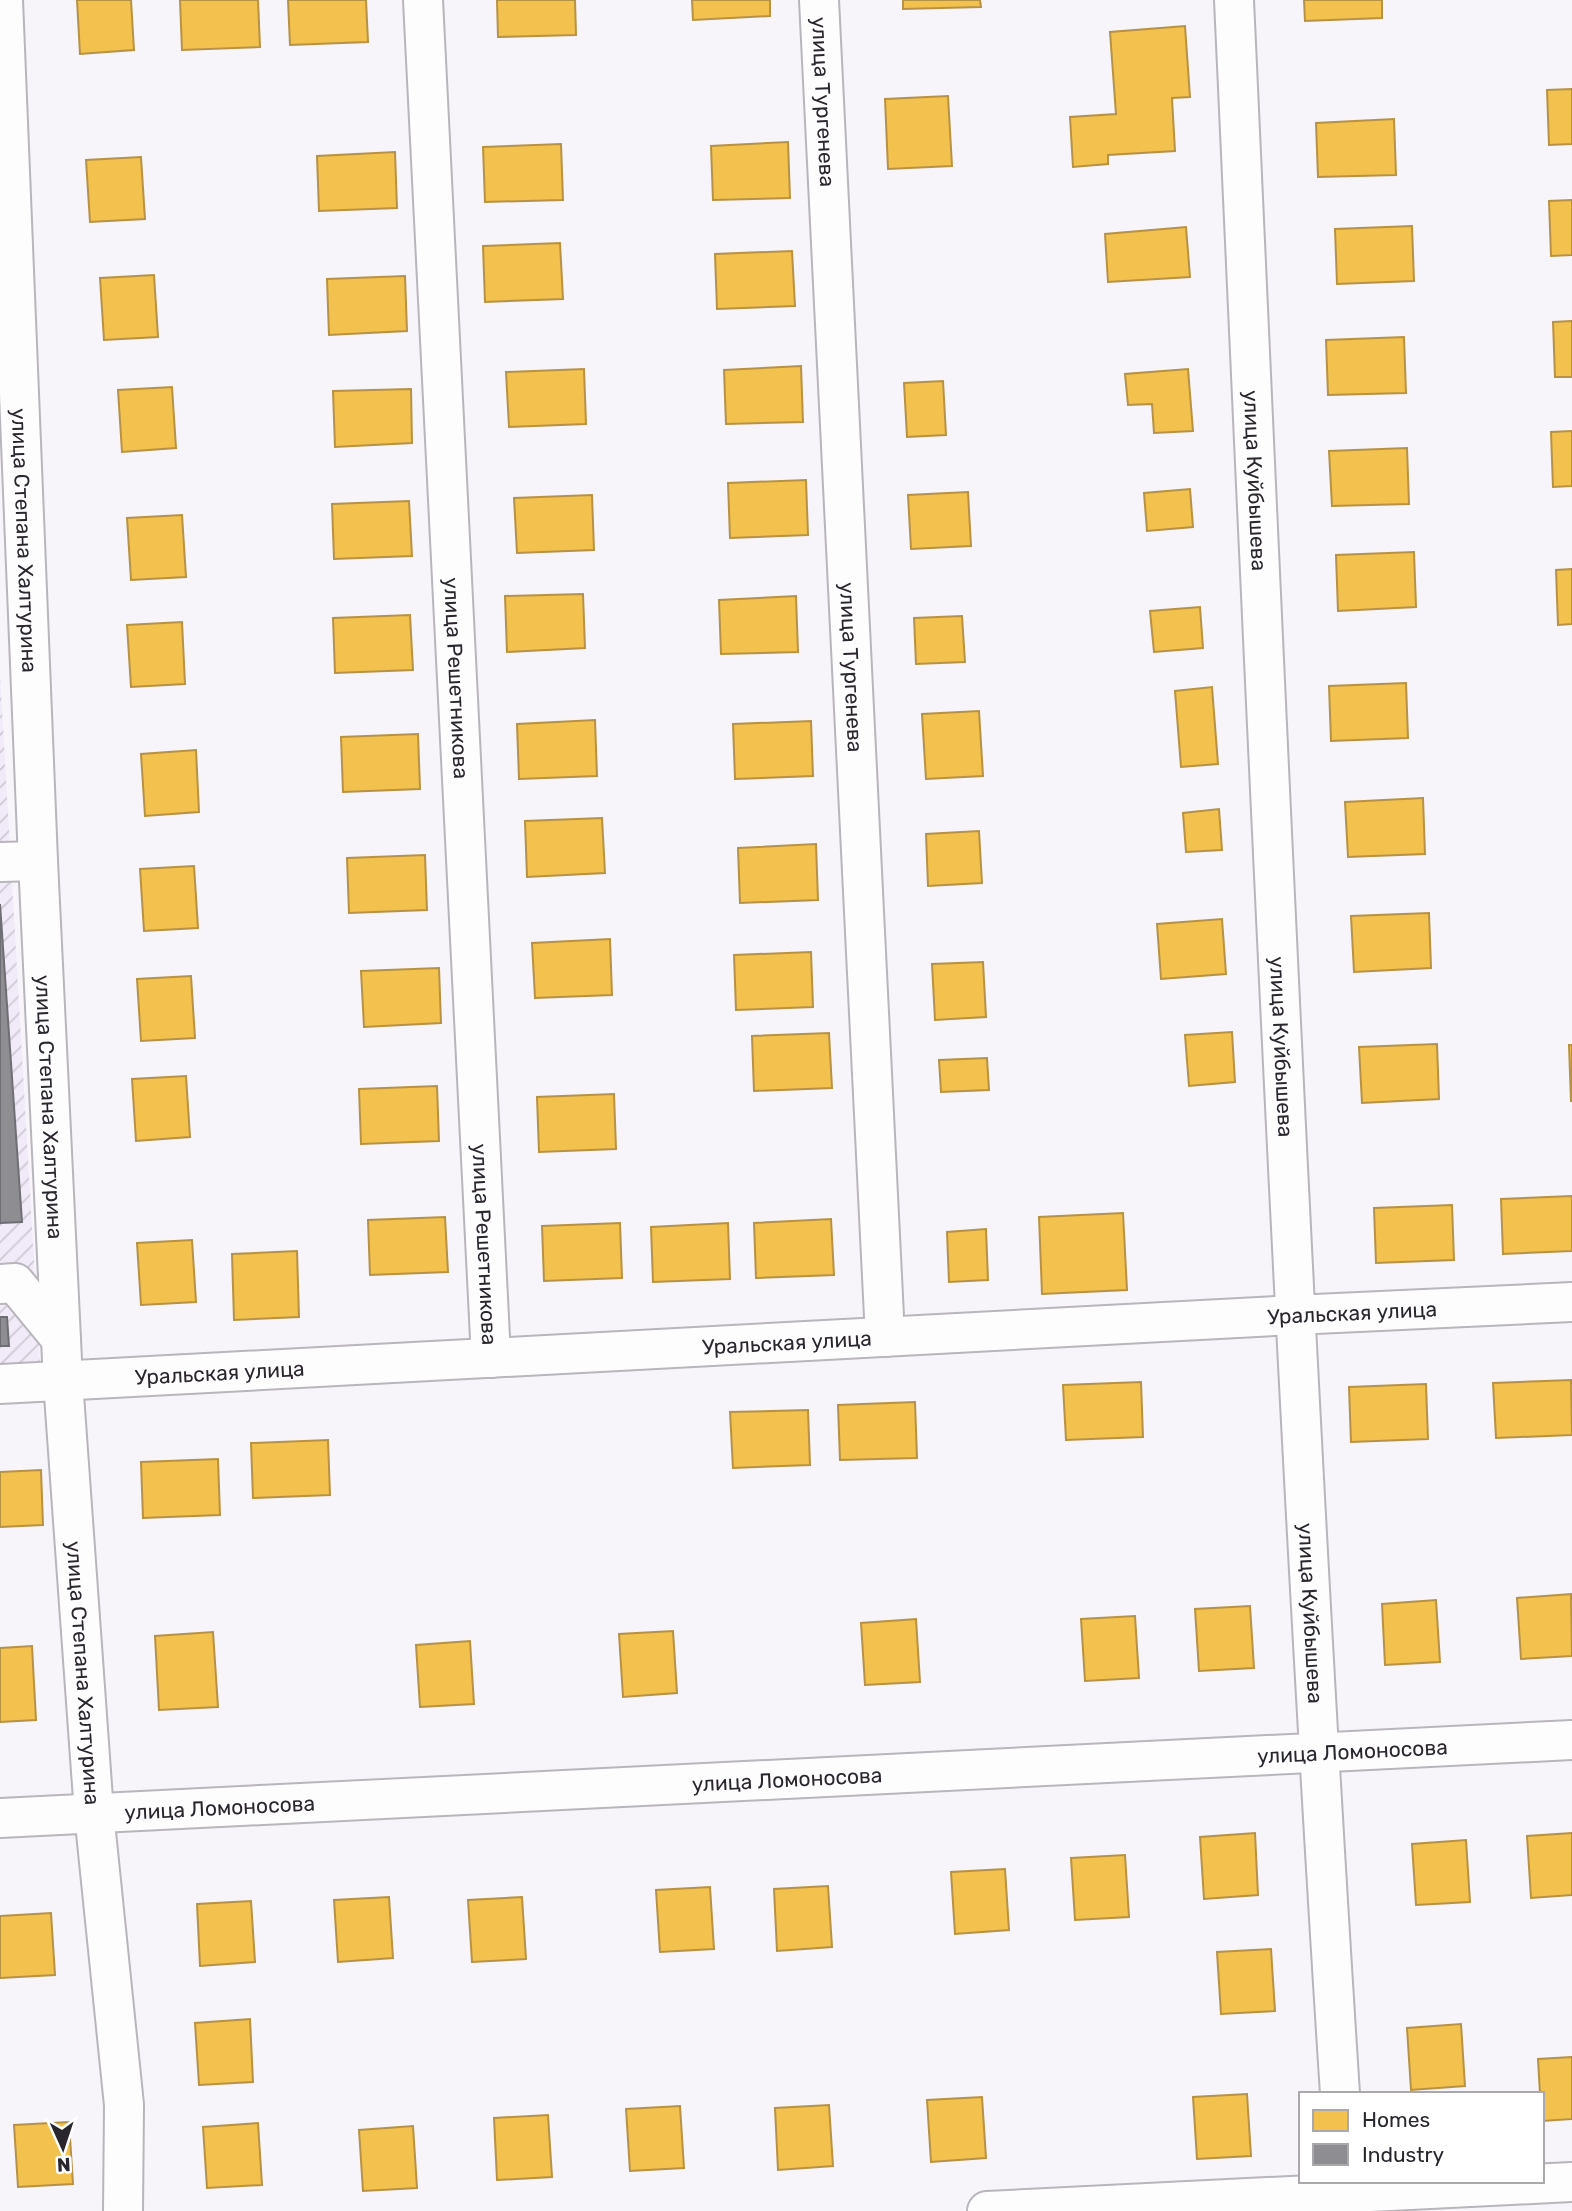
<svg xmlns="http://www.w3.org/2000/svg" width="1572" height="2211" viewBox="0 0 1572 2211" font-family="Rubik,sans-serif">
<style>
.industrial{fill:url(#industrial-furrows)}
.homes{fill:#f2c14e;stroke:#b69244;stroke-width:2}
.industry{fill:#8d8d92;stroke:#6f6e74;stroke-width:2}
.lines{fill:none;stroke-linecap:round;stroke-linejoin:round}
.minor-casing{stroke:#b8b5bb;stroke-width:42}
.minor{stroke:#fefdfe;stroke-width:38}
.labels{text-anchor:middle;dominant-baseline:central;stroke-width:7;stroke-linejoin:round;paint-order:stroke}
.street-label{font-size:21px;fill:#2a262d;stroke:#fff}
</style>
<defs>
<pattern id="industrial-furrows" width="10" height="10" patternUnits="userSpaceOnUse" patternTransform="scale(1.75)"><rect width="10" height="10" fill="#f1eaf8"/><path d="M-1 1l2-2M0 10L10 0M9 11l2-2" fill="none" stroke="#cfc9d5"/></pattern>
</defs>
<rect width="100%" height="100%" fill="#f7f4fa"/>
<path class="industrial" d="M0,675L40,1366L0,1368Z"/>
<g class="homes">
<path d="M77,0H131L134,50L80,54Z"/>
<path d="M180,0H258L260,47L182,50Z"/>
<path d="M288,0H366L368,42L290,45Z"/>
<path d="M497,0H575L576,35L498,37Z"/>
<path d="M692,0H770V16L693,20Z"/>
<path d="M903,0H980L981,7L903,9Z"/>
<path d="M1304,0H1382V18L1305,21Z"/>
<path d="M1185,26L1190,97L1172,98L1175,151L1108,155V164L1073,167L1070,117L1116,114L1110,32Z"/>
<path d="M1572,89V144L1549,145L1547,90Z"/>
<path d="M948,96L952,166L888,169L885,99Z"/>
<path d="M1394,119L1396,175L1318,177L1316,123Z"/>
<path d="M788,142L790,198L713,200L711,146Z"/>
<path d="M561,144L563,200L485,202L483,147Z"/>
<path d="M395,152L397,208L319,211L317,156Z"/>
<path d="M141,157L145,219L90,222L86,160Z"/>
<path d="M1572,200V255L1551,256L1549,201Z"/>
<path d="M1412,226L1414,281L1337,284L1335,229Z"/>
<path d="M1186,227L1190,277L1108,282L1105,234Z"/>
<path d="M560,243L563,299L485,302L483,246Z"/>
<path d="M792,251L795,306L717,309L715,254Z"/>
<path d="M154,275L158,337L104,340L100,278Z"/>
<path d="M405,276L407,331L329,335L327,279Z"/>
<path d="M1572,321V377H1555L1553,322Z"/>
<path d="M1404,337L1406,393L1328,395L1326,340Z"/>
<path d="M801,366L803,422L726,424L724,370Z"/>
<path d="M584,369L586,424L509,427L506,372Z"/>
<path d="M1188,369L1193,431L1154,433L1152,404L1128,405L1125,374Z"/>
<path d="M943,381L946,435L907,437L904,383Z"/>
<path d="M172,387L176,448L122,452L118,390Z"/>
<path d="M411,389L412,443L335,447L333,391Z"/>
<path d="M1572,431V486L1553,487L1551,432Z"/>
<path d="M1407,448L1409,504L1332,506L1329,451Z"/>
<path d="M806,480L808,535L730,538L728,483Z"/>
<path d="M1190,489L1193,527L1147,531L1144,493Z"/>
<path d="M968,492L971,546L911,549L908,495Z"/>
<path d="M592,495L594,550L517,553L514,498Z"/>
<path d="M409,501L412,556L334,559L332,504Z"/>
<path d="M182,515L186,577L131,580L127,518Z"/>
<path d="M1414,552L1416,607L1338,611L1336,555Z"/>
<path d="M1572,569V624L1558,625L1556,570Z"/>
<path d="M583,594L585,648L507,652L505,596Z"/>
<path d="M796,596L798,652L721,654L719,600Z"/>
<path d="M1200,607L1203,648L1154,652L1150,611Z"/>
<path d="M410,615L413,670L335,673L333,618Z"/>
<path d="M962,616L965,662L916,664L914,618Z"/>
<path d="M182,622L185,684L131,687L127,625Z"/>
<path d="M1406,683L1408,738L1331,741L1329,686Z"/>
<path d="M1212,687L1218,764L1181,767L1175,691Z"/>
<path d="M979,711L983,776L926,779L922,714Z"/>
<path d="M595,720L597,776L519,779L517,724Z"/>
<path d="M811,721L813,776L735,779L733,724Z"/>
<path d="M418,734L420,789L343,792L341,737Z"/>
<path d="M196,750L199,812L145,816L141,754Z"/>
<path d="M1423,798L1425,854L1348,857L1345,802Z"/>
<path d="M1219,809L1222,850L1186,852L1183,813Z"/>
<path d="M602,818L605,873L527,877L525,821Z"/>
<path d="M979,831L982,883L928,886L926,834Z"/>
<path d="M816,844L818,900L740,903L738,848Z"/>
<path d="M425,855L427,910L349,913L347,858Z"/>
<path d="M194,866L198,928L144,931L140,869Z"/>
<path d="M1429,913L1431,968L1354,972L1351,916Z"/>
<path d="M1222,919L1226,974L1161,979L1157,924Z"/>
<path d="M610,939L612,995L535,998L532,943Z"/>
<path d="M811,952L813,1007L736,1010L734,955Z"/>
<path d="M983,962L986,1017L935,1020L932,964Z"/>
<path d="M439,968L441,1023L364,1027L361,971Z"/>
<path d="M191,976L195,1038L141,1041L137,979Z"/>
<path d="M1232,1032L1235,1082L1189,1086L1185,1035Z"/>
<path d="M829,1033L832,1088L754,1091L752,1036Z"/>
<path d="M1437,1044L1439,1099L1362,1103L1359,1047Z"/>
<path d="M1569,1045H1572V1101H1571Z"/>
<path d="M987,1058L989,1090L941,1092L939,1060Z"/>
<path d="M186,1076L190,1137L136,1141L132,1079Z"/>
<path d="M437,1086L439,1141L361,1144L359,1089Z"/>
<path d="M614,1094L616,1149L539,1152L537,1097Z"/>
<path d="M1572,1196V1251L1503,1254L1501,1199Z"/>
<path d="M1452,1205L1454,1260L1376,1263L1374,1208Z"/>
<path d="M1123,1213L1127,1290L1042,1294L1039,1217Z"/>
<path d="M445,1217L448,1272L370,1275L368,1220Z"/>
<path d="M831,1219L834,1275L756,1278L754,1223Z"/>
<path d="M620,1223L622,1278L544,1281L542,1226Z"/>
<path d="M728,1223L730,1279L653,1282L651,1227Z"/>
<path d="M986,1229L988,1280L949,1282L947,1232Z"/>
<path d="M192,1240L196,1302L141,1305L137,1243Z"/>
<path d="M297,1251L299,1317L234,1320L232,1254Z"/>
<path d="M1571,1380L1572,1435L1496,1438L1493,1383Z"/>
<path d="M1141,1382L1143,1437L1066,1440L1063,1385Z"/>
<path d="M1426,1384L1428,1439L1351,1442L1349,1387Z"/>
<path d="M915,1402L917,1458L840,1460L838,1405Z"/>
<path d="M808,1410L810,1465L733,1468L730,1412Z"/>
<path d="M328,1440L330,1495L253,1498L251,1443Z"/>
<path d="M218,1459L220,1515L143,1518L141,1462Z"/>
<path d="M41,1470L43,1525L0,1527V1472Z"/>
<path d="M1571,1594L1572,1656L1521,1659L1517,1598Z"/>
<path d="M1436,1600L1440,1662L1385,1665L1382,1604Z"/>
<path d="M1250,1606L1254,1668L1199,1671L1195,1609Z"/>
<path d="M1135,1616L1139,1678L1085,1681L1081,1619Z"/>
<path d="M916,1619L920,1682L865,1685L861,1623Z"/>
<path d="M673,1631L677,1693L623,1697L619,1634Z"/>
<path d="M213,1632L218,1707L159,1710L155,1636Z"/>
<path d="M470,1641L474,1704L420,1707L416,1645Z"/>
<path d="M32,1646L36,1720L0,1722V1648Z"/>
<path d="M1255,1833L1258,1895L1204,1899L1200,1837Z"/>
<path d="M1572,1833V1895L1531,1898L1527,1836Z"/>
<path d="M1466,1840L1470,1902L1416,1905L1412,1844Z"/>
<path d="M1125,1855L1129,1917L1075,1920L1071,1858Z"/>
<path d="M1005,1869L1009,1930L955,1934L951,1872Z"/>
<path d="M828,1886L832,1947L777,1951L774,1889Z"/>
<path d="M710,1887L714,1949L660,1952L656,1890Z"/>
<path d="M389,1897L393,1958L338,1962L334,1900Z"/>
<path d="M522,1897L526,1959L472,1962L468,1900Z"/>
<path d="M251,1901L255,1962L200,1966L197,1904Z"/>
<path d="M51,1913L55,1975L0,1978V1916Z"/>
<path d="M1271,1949L1275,2011L1221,2014L1217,1952Z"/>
<path d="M250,2019L253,2082L199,2085L195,2023Z"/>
<path d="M1461,2024L1465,2086L1411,2090L1407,2028Z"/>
<path d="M1572,2057V2119L1542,2121V2094H1540L1538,2059Z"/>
<path d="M1247,2094L1251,2156L1197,2159L1193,2097Z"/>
<path d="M982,2097L986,2158L931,2162L927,2100Z"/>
<path d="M829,2105L833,2166L778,2170L775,2108Z"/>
<path d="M680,2106L684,2168L630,2171L626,2109Z"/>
<path d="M548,2115L552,2177L497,2180L494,2118Z"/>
<path d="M69,2122L73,2184L18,2187L14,2125Z"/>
<path d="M258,2123L262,2185L207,2188L203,2127Z"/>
<path d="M413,2126L417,2188L363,2191L359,2130Z"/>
</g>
<g class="industry">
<path d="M0,904L22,1222L0,1223Z"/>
<path d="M0,1317H7L9,1346H0Z"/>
</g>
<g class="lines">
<g class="minor-casing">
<g id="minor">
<path id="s1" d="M3,0L38,861L63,1381L94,1813L124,2105L123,2211"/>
<path id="s2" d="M423,0L491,1358"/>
<path id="s3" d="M819,0L885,1337"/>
<path id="s4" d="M1234,0C1266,698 1295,1396 1340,2094"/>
<path d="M0,862L38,861"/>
<path d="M0,1284L15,1283L61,1339"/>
<path id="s5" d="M0,1384L1294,1315L1572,1302"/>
<path id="s6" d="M0,1818L1572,1740"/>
<path d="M987,2211L1572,2182"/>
</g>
</g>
<use href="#minor" class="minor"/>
</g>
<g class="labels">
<g class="street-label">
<text stroke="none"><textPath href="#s3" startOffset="102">улица Тургенева</textPath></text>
<text stroke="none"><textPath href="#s4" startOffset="481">улица Куйбышева</textPath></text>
<text stroke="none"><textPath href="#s1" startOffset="541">улица Степана Халтурина</textPath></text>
<text stroke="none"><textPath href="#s3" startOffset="668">улица Тургенева</textPath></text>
<text stroke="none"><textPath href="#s2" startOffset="679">улица Решетникова</textPath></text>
<text stroke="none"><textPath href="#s4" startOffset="1048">улица Куйбышева</textPath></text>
<text stroke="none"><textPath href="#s1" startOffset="1108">улица Степана Халтурина</textPath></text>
<text stroke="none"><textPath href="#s2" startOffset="1246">улица Решетникова</textPath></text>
<text stroke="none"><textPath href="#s5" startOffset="1354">Уральская улица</textPath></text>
<text stroke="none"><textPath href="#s5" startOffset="788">Уральская улица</textPath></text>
<text stroke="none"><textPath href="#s5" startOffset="220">Уральская улица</textPath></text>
<text stroke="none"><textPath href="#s4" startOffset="1615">улица Куйбышева</textPath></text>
<text stroke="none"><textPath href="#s1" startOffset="1675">улица Степана Халтурина</textPath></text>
<text stroke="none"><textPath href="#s6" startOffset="1354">улица Ломоносова</textPath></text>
<text stroke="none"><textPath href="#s6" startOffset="788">улица Ломоносова</textPath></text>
<text stroke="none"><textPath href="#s6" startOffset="220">улица Ломоносова</textPath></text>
</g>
</g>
<rect x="1299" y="2092" width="245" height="91" fill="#ffffff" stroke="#aaa8ab" stroke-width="2"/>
<rect x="1313" y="2110" width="35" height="21" fill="#f2c14e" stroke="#aaa8ab" stroke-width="2"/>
<text x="1362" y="2127" font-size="21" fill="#2a262d">Homes</text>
<rect x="1313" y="2144" width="35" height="21" fill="#8d8d92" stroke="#aaa8ab" stroke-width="2"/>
<text x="1362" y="2162" font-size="21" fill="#2a262d">Industry</text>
<g transform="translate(63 2148) rotate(177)" stroke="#ffffff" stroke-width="5" paint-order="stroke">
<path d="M0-5L12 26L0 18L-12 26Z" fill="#2a262d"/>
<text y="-10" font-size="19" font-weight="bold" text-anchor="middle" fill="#2a262d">N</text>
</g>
</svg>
